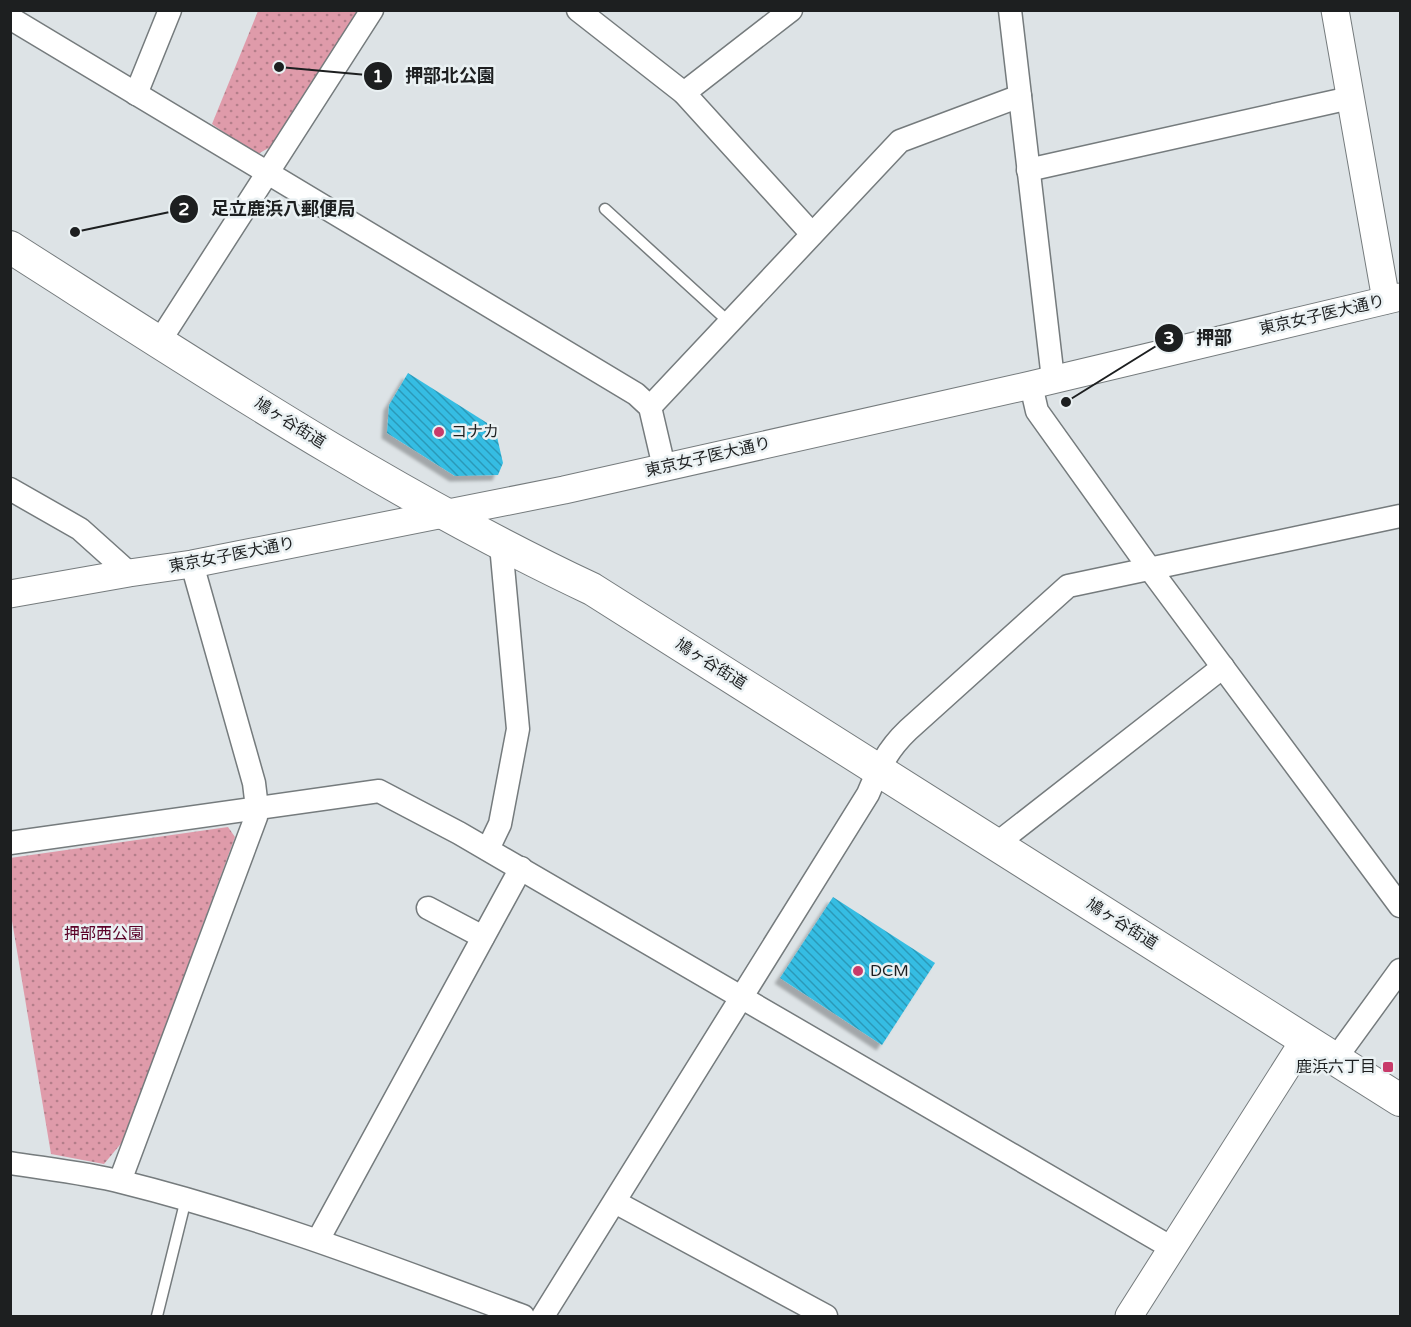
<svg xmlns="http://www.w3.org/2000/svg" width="1411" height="1327" viewBox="0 0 1411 1327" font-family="'Varela Round','Noto Sans JP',sans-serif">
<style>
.grass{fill:url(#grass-dots)}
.building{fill:url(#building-back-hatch);filter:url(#shadow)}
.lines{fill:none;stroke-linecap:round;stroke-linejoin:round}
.service-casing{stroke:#757b7d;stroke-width:13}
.minor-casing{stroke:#757b7d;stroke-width:25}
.tertiary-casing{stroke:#757b7d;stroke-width:29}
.secondary-casing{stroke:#757b7d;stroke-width:34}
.service{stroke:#fff;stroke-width:10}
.minor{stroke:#fff;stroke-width:22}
.tertiary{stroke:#fff;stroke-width:27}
.secondary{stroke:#fff;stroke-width:32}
.poi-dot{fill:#c83b6a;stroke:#eaf1f3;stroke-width:2}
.labels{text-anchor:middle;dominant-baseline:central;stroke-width:5;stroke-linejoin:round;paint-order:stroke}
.street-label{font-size:16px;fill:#1d1f20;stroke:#eaf1f3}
.poi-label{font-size:16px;fill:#1d1f20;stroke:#eaf1f3;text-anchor:start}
.park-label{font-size:16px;fill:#5b0027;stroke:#eaf1f3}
.leader{fill:none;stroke:#1d1f20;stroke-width:2}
.callout-dot{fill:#1d1f20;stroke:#eaf1f3;stroke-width:2}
.mark-label{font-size:18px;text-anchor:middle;font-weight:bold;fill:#fff}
.callout-label{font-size:18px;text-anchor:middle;font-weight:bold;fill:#1d1f20;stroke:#eaf1f3;stroke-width:5;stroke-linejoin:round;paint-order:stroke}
</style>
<defs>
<pattern id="grass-dots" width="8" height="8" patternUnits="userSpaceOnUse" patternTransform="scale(1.5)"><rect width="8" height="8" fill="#df9baa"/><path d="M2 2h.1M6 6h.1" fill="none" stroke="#b47e8a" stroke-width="1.8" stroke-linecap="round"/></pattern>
<pattern id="building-back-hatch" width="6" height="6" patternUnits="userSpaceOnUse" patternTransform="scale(1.5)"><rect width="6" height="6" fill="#34bde3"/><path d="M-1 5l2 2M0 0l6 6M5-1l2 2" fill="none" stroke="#2b99b8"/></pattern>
<filter id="shadow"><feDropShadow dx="-5.5" dy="5.5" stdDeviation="1.5" flood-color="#0004"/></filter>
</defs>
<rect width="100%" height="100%" fill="#dde3e6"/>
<g class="grass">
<path d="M258,11H359L274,145L256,155L212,124Z"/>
<path d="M228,827L235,837L124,1140L104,1164L51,1154L11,915L10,858Z"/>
</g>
<g class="building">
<path d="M408,373L495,428L503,463L498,475L455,476L387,433L389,405Z"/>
<path d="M833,897L935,963L882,1045L780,978Z"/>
</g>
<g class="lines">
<g class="service-casing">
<g id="service">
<path d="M605,209L730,323"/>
<path d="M157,1316L186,1199"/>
</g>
</g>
<g class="minor-casing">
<g id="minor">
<path d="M578,10L684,93L812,234"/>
<path d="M1010,10L1053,379"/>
<path d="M10,18L636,394L650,407L664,467"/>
<path d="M684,93L791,10"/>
<path d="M136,94L170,10"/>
<path d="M1028,170L1350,98"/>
<path d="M159,342L372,10"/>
<path d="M1031,385L1037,411L1150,569L1400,906"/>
<path d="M650,407L900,141L1020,96"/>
<path d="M10,489L80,529L129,573"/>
<path d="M10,843L379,791L459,833L1172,1248"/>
<path d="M995,845L1223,667"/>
<path d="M488,849L500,824L518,729L501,545"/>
<path d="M428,908L483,937"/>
<path d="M1336,1058L1400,970"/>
<path d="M10,1163C48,1169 86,1173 122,1182C259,1216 391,1267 523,1316"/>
<path d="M120,1181L256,817L257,808L254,783L192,564"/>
<path d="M615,1202L826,1316"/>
<path d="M318,1240L521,868"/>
<path d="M543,1316L868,794C879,768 887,750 908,730L1068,586L1400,516"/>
</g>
</g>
<g class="tertiary-casing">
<g id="tertiary">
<path d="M1335,10L1386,300"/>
<path d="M10,594L129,573L192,564L564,490L1031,385L1400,297"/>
<path d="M1129,1316L1305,1039"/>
</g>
</g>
<g class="secondary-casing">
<path id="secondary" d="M10,247C200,368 388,493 592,589L1400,1100"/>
</g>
<use href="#service" class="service"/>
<use href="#minor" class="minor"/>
<use href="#tertiary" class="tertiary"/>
<use href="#secondary" class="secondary"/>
</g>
<g class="poi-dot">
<circle cx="439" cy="432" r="6"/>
<circle cx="858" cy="971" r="6"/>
<rect x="1382" y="1061" width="12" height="12" rx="3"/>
</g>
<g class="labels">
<g class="street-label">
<text transform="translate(1322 315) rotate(-13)">東京女子医大通り</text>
<text transform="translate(290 423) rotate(32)">鳩ヶ谷街道</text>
<text transform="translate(708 457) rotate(-13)">東京女子医大通り</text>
<text transform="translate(232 555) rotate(-11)">東京女子医大通り</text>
<text transform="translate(711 664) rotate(32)">鳩ヶ谷街道</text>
<text transform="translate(1122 924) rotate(32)">鳩ヶ谷街道</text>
</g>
<g class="poi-label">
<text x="451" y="432">コナカ</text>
<text x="870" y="971">DCM</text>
<text x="1376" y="1067" text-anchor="end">鹿浜六丁目</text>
</g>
<g class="park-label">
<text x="104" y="934">押部西公園</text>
</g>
</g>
<path class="leader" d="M279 67L378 76M75 232L184 209M1066 402L1169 338"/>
<g class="callout-dot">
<circle cx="279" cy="67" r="6"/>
<circle cx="75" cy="232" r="6"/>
<circle cx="1066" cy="402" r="6"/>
<circle cx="378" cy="76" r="15"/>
<circle cx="184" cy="209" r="15"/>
<circle cx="1169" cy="338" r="15"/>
</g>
<g class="mark-label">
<text x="378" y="82">1</text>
<text x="184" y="215">2</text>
<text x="1169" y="344">3</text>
</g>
<g class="callout-label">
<text x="450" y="82">押部北公園</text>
<text x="283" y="215">足立鹿浜八郵便局</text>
<text x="1214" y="344">押部</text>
</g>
<rect width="1411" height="1327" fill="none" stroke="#1d1f20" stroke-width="24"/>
</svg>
